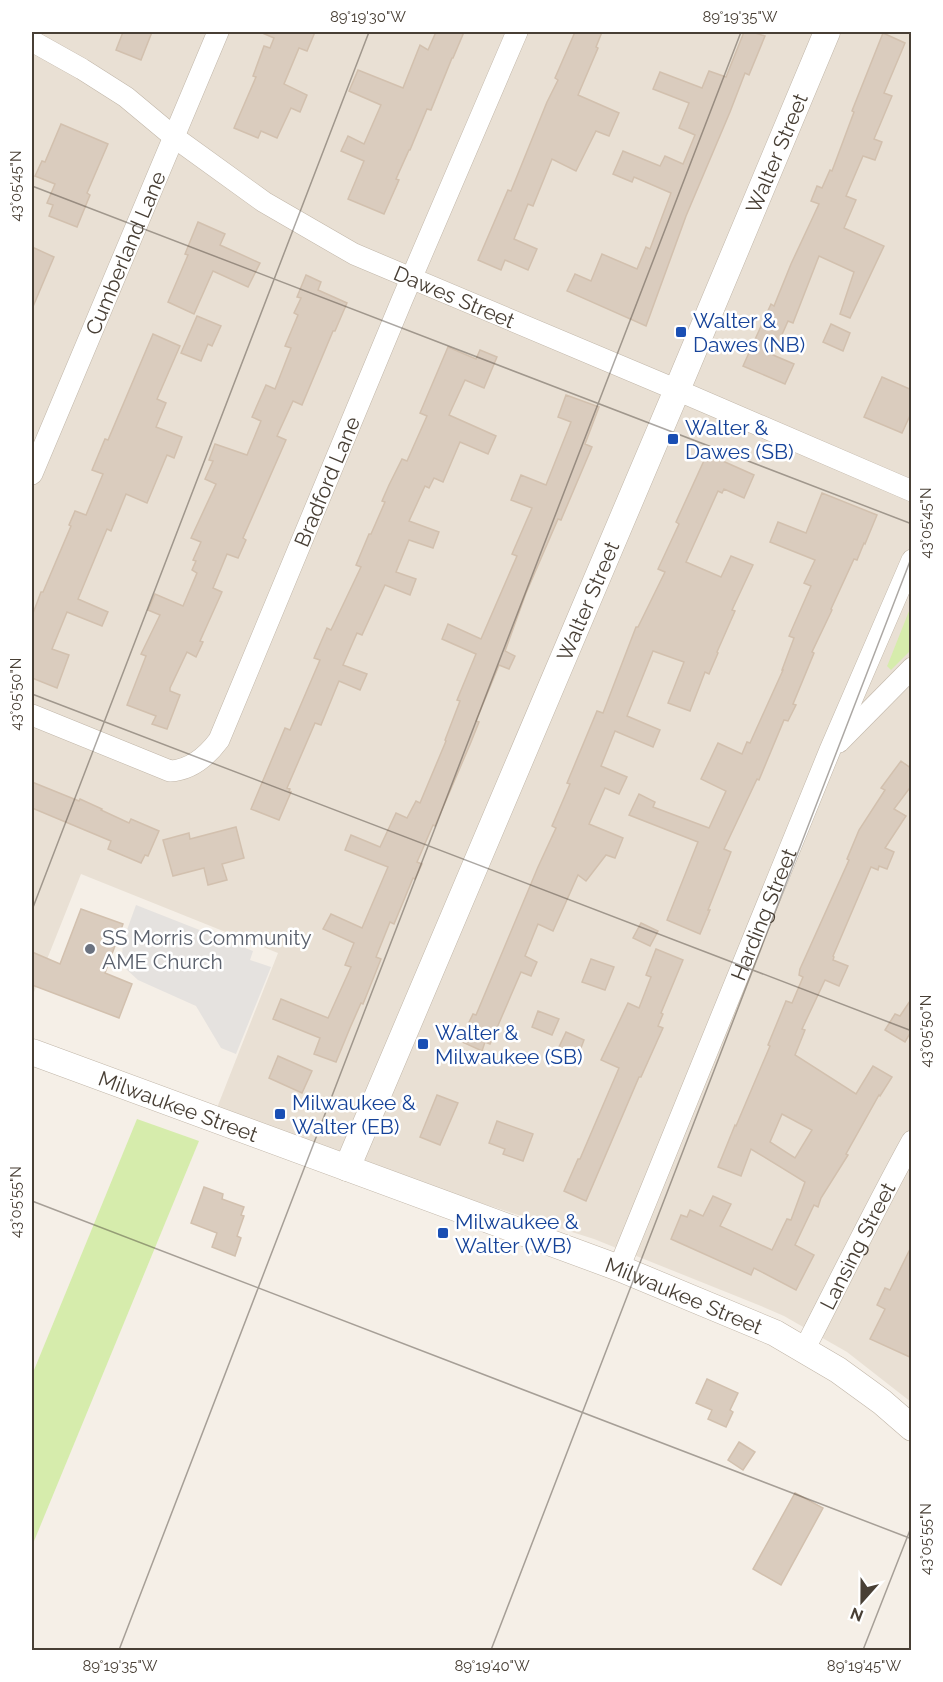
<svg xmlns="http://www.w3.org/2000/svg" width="943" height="1682" viewBox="0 0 943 1682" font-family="Raleway,sans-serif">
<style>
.residential{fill:#e9e0d4}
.green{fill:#d6ecac}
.parking{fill:#e5e2df}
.building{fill:#daccbe;stroke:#d2c0ae;stroke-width:1.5;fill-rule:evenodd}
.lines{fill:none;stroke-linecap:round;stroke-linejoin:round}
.minor-casing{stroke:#c1b6a8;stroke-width:22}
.tertiary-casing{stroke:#c1b6a8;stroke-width:27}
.minor{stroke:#fff;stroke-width:21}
.tertiary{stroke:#fff;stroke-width:26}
.ticks{fill:none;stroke:#483f35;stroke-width:1.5;stroke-opacity:0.45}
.transit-dot{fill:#1a4fb4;stroke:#fff;stroke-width:2}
.worship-dot{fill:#6b7280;stroke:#fff;stroke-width:2}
.labels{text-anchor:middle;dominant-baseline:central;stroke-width:5;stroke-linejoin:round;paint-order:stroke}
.street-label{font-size:21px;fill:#483f35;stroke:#fff}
.transit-label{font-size:21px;fill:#164399;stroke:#fff;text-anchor:start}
.worship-label{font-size:21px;fill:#5b616d;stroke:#fff;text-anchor:start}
.neatline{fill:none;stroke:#483f35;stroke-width:2}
.ticks-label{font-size:15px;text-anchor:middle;fill:#483f35}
</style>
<rect width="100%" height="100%" fill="#f5efe7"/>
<path class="residential" d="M32,32H911V1402L847,1352L784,1316L761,1306L594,1239L213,1118L278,953L81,874L32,997Z"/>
<g class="green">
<path d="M911,606V650L891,670L887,666L888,664Z"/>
<path d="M137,1119L199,1141L32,1546V1375Z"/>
</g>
<path class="parking" d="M136,905L253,951L250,960L271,967L236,1054L221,1048L196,1006L138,980L126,969L122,957L123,941Z"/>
<g class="building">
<path d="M123,32H152L141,60L116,50Z"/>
<path d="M260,32H315L307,51L299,48L284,84L307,95L300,112L291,108L277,138L261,131L258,138L234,128L256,77L253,76L264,46L270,48L274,38Z"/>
<path d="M436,32H464L453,58H452L431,110L427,109L410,150H409L396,179L399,180L384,214L348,199L364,161L341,151L348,136L364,144L381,105L349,91L358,70L403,88L420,45L428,50Z"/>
<path d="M575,32H602L596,47L598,48L578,95L619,113L609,136L596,131L576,171L552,159L533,206L528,204L514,239L537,249L528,270L505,260L501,270L478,260L508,190L511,191L547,102L558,80L555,78Z"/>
<path d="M744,32H752L765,36L749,75L745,73L730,112L686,216L646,326L567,291L575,274L591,281L602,254L637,269L646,247L650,249L671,193L634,177L632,182L613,174L623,151L660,166L665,156L683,164L695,135L679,128L689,103L653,89L660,72L702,88L709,71L726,77Z"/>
<path d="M883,33L905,43L884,93L892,96L874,139L882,142L875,160L863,156L846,196L856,200L844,228L884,246L850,318L840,314L854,272L819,256L793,323L788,321L773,355L794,364L785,384L743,366L771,304L774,306L791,264L819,204L811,201L817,186L822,188L830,170L832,171L854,112L852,111Z"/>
<path d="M61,124L108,144L87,193L90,195L77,227L49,216L53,205L47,203L55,184L35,176L42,161L45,162Z"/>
<path d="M198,222L225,234L220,245L260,263L248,287L213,271L194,314L168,302L188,255L185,254Z"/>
<path d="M32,247L54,257L32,309Z"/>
<path d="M306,275L321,282L318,290L347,303L335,331H333L302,405L293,401L277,436L286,440L243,538L246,540L238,558L227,554L213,588L222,592L200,641L203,642L196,657L187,652L170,688V691L180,695L167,729L152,724L156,716L127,705L146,656L141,654L160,615L148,610L155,594L183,606L197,573L192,570L196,561L193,560L201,542L191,538L216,484L205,479L213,461L209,460L215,444L247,455L261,421L252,417L266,385L275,389L291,348L285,346L298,315L294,313L301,298L297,297Z"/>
<path d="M197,316L221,326L212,346L208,344L201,361L181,353Z"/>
<path d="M831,324L850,333L843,351L823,342Z"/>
<path d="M153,334L180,346L157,399L166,403L156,427L182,437L174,458L167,455L147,503L126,494L111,531L107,529L78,599L108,612L102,626L67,612L52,649L69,655L57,688L32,678V616L41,592H43L71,526L69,525L75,511L86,515L103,474L92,470L105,439L108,440Z"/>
<path d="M448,347L476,359L480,350L497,357L484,388L465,380L449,415L496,436L488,454L460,442L443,482L434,478L429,488L425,486L409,521L439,532L433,548L409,540L396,572L416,579L410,595L385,585L362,635L357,633L343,665L367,674L360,690L339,681L321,725L315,723L287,788L290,789L289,792H291L279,820L251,809L285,728L290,730L320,660L314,658L327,628L331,630L361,567L356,565L369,534H371L385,502L382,501L389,485L402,459L407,461L427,416L420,413Z"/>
<path d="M882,377L912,390V411L902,433L864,417Z"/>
<path d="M566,395L599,407L585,444L592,447L561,520L558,519L526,593L505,651L515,656L509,669L499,665L476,721L479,722L471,742L435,826L433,825L417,862L422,864L415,879L413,878L394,924L390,922L376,957L381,959L363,1004L361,1003L350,1028L336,1062L314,1054L320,1038L273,1019L281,999L328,1018L351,967L345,965L354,943L323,929L331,914L362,928L388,867L345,850L351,835L380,847L396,813L407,818L416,801L420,803L446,741L445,740L460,701L457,700L476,654L442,639L448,624L481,639L517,556L512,554L532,508L511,500L521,475L546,485L571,422L558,417Z"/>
<path d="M707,454L754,475L744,498L724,489L722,493L718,491L686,562L721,577L731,556L753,565L732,610L735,611L717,652L718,653L709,674L705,672L690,711L668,703L684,662L653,651L627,716L660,730L653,747L615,731L601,766L627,777L619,794L605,788L589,824L623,838L615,858L606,855L586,881L578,875L553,931L538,924L525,956L537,962L531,976L521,972L490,1044L485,1042L482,1051L460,1041L473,1014L476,1015L538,867L556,828L552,826L570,784L567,783L597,711L603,713L636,627H638L665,572L658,569L679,524L676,522Z"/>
<path d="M822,493L877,515L865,544L864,543L857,560L854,559L831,609L832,610L812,652L814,653L793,704L796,705L788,721L784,720L759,780L757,779L724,849L731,852L708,910H710L700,934L667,920L698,842L629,815L639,794L655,802L653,807L709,828L726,791L701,779L718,743L742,754L747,742L750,743L783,670H782L794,638L789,636L811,586L804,583L815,560L770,542L778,522L806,533Z"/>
<path d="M901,761L912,769V785L894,809L906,816L885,848L894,852L887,869L879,866L878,870L871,867L833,956L834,957L833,960L848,966L839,986L825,980L802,1029L805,1030L795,1055L856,1094L873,1066L892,1077L880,1096L879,1095L846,1154L848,1155L821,1198L818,1207L814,1205L795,1245L814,1255L796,1290L754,1268L751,1275L671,1239L681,1215L687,1217L690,1210L703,1216L713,1196L731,1204L720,1226L772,1250L787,1219L791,1220L805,1182L751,1149L741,1176L718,1167L735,1125L736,1126L770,1046L768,1045L786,1001L792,1003L803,977L799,975L800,969L849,860L847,859L859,830L885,790L881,788ZM782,1114L812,1130L795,1158L770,1142Z"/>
<path d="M32,782L79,801L80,799L102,809L101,810L129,823L131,819L159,831L148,856L145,855L141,863L108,849L111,841L32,808Z"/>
<path d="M236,827L244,858L222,864L227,880L208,885L204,868L173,876L163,840L189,833L190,839Z"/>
<path d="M81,909L123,924L105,973L132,984L119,1018L32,985V952L60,964Z"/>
<path d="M641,923L658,931L650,946L633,938Z"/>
<path d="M656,949L683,960L661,1013L663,1014L658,1026L663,1028L641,1077H639L586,1201L564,1191L578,1159H580L619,1068L601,1060L628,1003L639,1008L651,977L646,975Z"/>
<path d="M591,959L614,967L605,990L582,982Z"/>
<path d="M912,998V1030L905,1042L885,1030L895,1014L900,1016Z"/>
<path d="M538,1011L559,1019L552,1035L532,1027Z"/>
<path d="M566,1032L584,1040L578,1056L559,1047Z"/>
<path d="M278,1056L312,1071L302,1093L269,1078Z"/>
<path d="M437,1095L458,1103L440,1145L420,1137Z"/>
<path d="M497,1121L533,1134L523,1161L503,1154L505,1149L489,1143Z"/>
<path d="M204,1187L223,1194L222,1199L244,1207L241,1215L244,1216L237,1236L241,1238L235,1256L212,1247L217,1233L191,1223Z"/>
<path d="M912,1245V1358L870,1339L885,1309L877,1305L885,1288L890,1290Z"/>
<path d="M707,1379L738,1393L730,1410L733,1412L726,1427L708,1419L712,1410L696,1403Z"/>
<path d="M739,1442L755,1452L743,1470L728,1460Z"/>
<path d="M795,1493L823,1508L781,1585L753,1569Z"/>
</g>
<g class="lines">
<g class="minor-casing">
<g id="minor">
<path id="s1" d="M32,41L82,69L126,97L174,137L264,202L354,254L677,390L912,491"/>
<path id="s2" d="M32,474L218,32"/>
<path id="s3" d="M32,715L170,771C191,770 207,756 219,740L402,300L517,32"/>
<path d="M839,742L912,668"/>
<path id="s4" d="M619,1268L830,750L912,560"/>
<path id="s5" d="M804,1350C840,1280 874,1210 912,1141"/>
</g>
</g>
<g class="tertiary-casing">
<g id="tertiary">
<path id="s6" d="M32,1052L619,1268L775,1333L838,1370L882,1402L912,1428"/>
<path id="s7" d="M347,1168L677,390L827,32"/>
</g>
</g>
<use href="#minor" class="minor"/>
<use href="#tertiary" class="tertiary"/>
</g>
<path class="ticks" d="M32,186L912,524M32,694L912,1031M32,910L369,32M32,1201L912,1539M119,1650L741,32M491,1650L912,556M863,1650L912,1525"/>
<g class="transit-dot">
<rect x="675" y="326" width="12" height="12" rx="3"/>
<rect x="667" y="433" width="12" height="12" rx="3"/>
<rect x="417" y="1038" width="12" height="12" rx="3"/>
<rect x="274" y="1108" width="12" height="12" rx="3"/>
<rect x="437" y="1227" width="12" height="12" rx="3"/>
</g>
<circle class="worship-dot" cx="90" cy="949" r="6"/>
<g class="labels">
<g class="street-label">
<text stroke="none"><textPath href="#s7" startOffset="1102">Walter Street</textPath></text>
<text stroke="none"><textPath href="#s2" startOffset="240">Cumberland Lane</textPath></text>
<text stroke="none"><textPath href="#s1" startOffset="496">Dawes Street</textPath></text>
<text stroke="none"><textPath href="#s3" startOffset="489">Bradford Lane</textPath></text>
<text stroke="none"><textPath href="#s7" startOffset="616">Walter Street</textPath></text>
<text stroke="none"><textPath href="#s4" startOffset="382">Harding Street</textPath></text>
<text stroke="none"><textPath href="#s6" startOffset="156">Milwaukee Street</textPath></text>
<text stroke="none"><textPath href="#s5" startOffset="117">Lansing Street</textPath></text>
<text stroke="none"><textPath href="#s6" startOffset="696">Milwaukee Street</textPath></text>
</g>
<g class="transit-label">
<text x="693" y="320">Walter &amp;<tspan x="693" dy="24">Dawes (NB)</tspan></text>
<text x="685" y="427">Walter &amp;<tspan x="685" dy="24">Dawes (SB)</tspan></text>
<text x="435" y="1032">Walter &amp;<tspan x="435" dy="24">Milwaukee (SB)</tspan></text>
<text x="292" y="1102">Milwaukee &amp;<tspan x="292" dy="24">Walter (EB)</tspan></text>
<text x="455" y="1221">Milwaukee &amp;<tspan x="455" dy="24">Walter (WB)</tspan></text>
</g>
<g class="worship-label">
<text x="102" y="937">SS Morris Community<tspan x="102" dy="24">AME Church</tspan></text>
</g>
</g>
<rect width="943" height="1682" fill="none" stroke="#ffffff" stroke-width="66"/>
<g transform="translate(862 1601) rotate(201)" stroke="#ffffff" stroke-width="4.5" paint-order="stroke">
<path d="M0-4.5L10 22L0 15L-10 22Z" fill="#483f35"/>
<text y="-9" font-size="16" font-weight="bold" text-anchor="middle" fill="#483f35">N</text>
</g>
<rect x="33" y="33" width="877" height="1616" class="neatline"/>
<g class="ticks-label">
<text x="368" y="22">89°19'30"W</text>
<text x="740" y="22">89°19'35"W</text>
<text transform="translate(16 186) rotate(-90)" y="5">43°05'45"N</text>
<text transform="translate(926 523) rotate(-90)" y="5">43°05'45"N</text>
<text transform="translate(16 694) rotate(-90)" y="5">43°05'50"N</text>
<text transform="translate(926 1031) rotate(-90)" y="5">43°05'50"N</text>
<text transform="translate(16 1202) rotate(-90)" y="5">43°05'55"N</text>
<text transform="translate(926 1539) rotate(-90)" y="5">43°05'55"N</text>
<text x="120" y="1671">89°19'35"W</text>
<text x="492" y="1671">89°19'40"W</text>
<text x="864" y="1671">89°19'45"W</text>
</g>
</svg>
